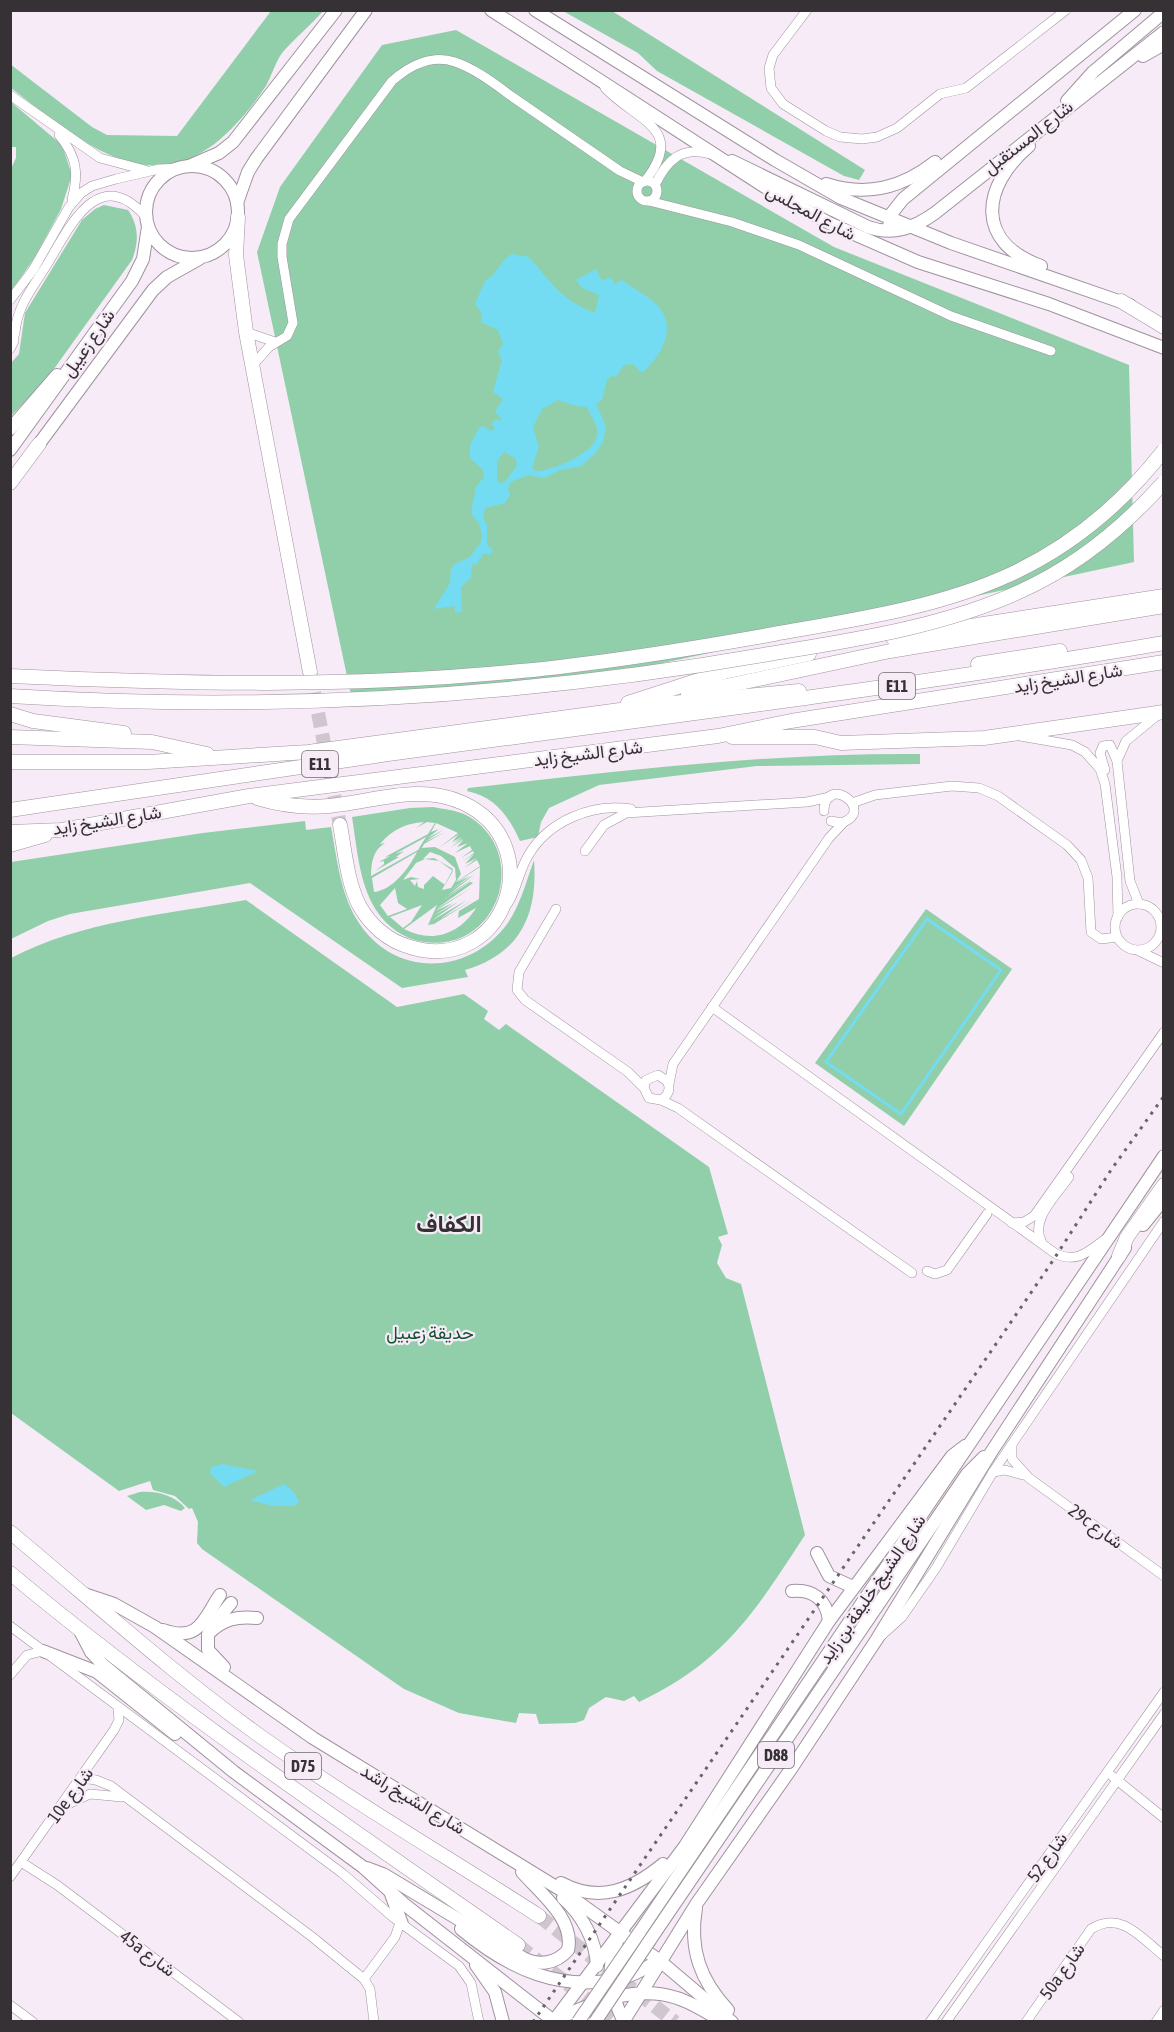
<svg xmlns="http://www.w3.org/2000/svg" width="1174" height="2032" viewBox="0 0 1174 2032" font-family="'Asap Condensed',Vazirmatn,sans-serif">
<style>
.green{fill:#90cfaa;fill-rule:evenodd}
.water{fill:#73dcf2;fill-rule:evenodd}
.lines{fill:none;stroke-linecap:round;stroke-linejoin:round}
.stream{stroke:#73dcf2;stroke-width:3}
.highway-tunnel{stroke:#cfc6cf;stroke-width:14;stroke-dasharray:14 7;stroke-linecap:butt}
.minor-casing{stroke:#9e939e;stroke-width:10}
.major-casing{stroke:#9e939e;stroke-width:14}
.highway-casing{stroke:#9e939e;stroke-width:15}
.minor{stroke:#fff;stroke-width:9}
.major{stroke:#fff;stroke-width:12}
.highway{stroke:#fff;stroke-width:14}
.rail{stroke:#6a646a;stroke-width:3;stroke-dasharray:3 6;stroke-linecap:butt}
.major-bridge-casing{stroke:#9e939e;stroke-width:14;stroke-linecap:butt}
.highway-bridge-casing{stroke:#9e939e;stroke-width:15;stroke-linecap:butt}
.major-bridge{stroke:#fff;stroke-width:12}
.highway-bridge{stroke:#fff;stroke-width:14}
.labels{text-anchor:middle;dominant-baseline:central;stroke-width:4.5;stroke-linejoin:round;paint-order:stroke}
.shield{fill:#f6ebf6;stroke:#6f696f;stroke-width:1.5}
.shield-label{font-size:16px;font-weight:bold;fill:#353135}
.street-label{font-size:18px;fill:#353135;stroke:#f6ebf6}
.park-label{font-size:18px;fill:#135033;stroke:#f6ebf6}
.district-label{font-size:24px;font-weight:bold;fill:#353135;stroke:#f6ebf6}
</style>
<rect width="100%" height="100%" fill="#f6ebf6"/>
<g class="green">
<path d="M271,11H323C310,26 295,38 282,53C275,63 272,75 266,86C257,99 246,114 235,125C155,211 81,141 11,88L10,64L92,127L107,135L177,136Z"/>
<path d="M563,11H612L865,170L859,180L844,176L657,71L638,53Z"/>
<path d="M456,30L834,247L1129,365L1134,562L514,695H351L257,252L280,187L382,45Z"/>
<path d="M11,102L62,145L72,175L61,209L35,257L10,293V171L16,158V147H11Z"/>
<path d="M104,205L128,210C139,226 139,242 132,260L46,380L11,416V363L19,354L25,313L82,220L95,209Z"/>
<path d="M920,754V764L757,766L599,785L549,808L541,822L538,837L520,841C508,815 495,797 467,791L468,788C619,771 767,753 920,754Z"/>
<path d="M433,807C443,809 454,810 464,814C532,848 501,953 424,942C404,939 387,927 376,910C359,883 357,848 352,817L410,808ZM424,822L416,828L427,822L435,823L428,834L385,857L390,856L379,862L384,861V864L375,871L399,857H396L404,851L395,854L426,837L418,850L371,876C371,863 373,850 385,843L380,844C392,830 405,823 424,822ZM436,823L458,833L440,847L459,834L452,842L462,837L452,844L463,838L450,848L464,839L457,847L468,843L455,853L470,846L472,850L461,858L473,851L474,853L462,862L474,854L465,864L477,858L464,868L477,860L480,866L456,882L461,874L455,857L435,847L422,848L424,844L445,832L425,842L443,830L428,838L439,829L431,832ZM417,852C409,868 393,890 374,892L372,878ZM430,852L441,856L455,868L456,880L451,888L442,890L453,869L434,858L423,859ZM425,859L439,861L453,871L445,885L433,876L424,885V889L418,887L417,881L415,886L410,880L420,879L411,877L403,880L416,863ZM480,867L479,899L459,911L458,918L476,908C460,934 432,944 404,929L437,905L428,925L434,924L473,900L440,919L467,900L431,921L458,902L433,916L453,903L435,911L473,887L436,909L473,883L470,882L442,901L474,878L448,895L475,874L451,890L470,876L457,882ZM395,888L398,903L407,909L388,916L380,905ZM422,905L411,922L403,928L390,917Z"/>
<path d="M305,821L306,830L331,827C337,858 340,892 357,920C391,976 464,977 504,928C519,910 526,882 534,860C538,915 520,954 465,970L468,977L402,988L250,883L70,914L48,921L11,939V862L203,833Z"/>
<path d="M246,900L397,1007L464,994L488,1011L484,1019L499,1030L506,1024L709,1167L728,1234L718,1237L722,1245L717,1263L726,1278L741,1284L805,1535C754,1613 725,1661 639,1702L634,1696L624,1701L606,1697L589,1708L584,1720L575,1723L539,1724L536,1714L519,1713L516,1723L459,1713L404,1689L202,1549L197,1543L198,1522L192,1508L189,1509L175,1496L153,1490L150,1481L119,1491L11,1413V958C82,921 167,914 246,900Z"/>
<path d="M926,909L1012,969L904,1126L815,1063Z"/>
<path d="M140,1492C157,1491 174,1495 185,1508L181,1511L164,1505L146,1510L127,1496Z"/>
</g>
<g class="water">
<path d="M512,254L529,257C552,283 561,300 595,313L599,295L582,288L576,280L596,269L602,281L610,277L615,284L622,280C632,288 643,293 653,301C680,324 663,354 642,373L633,364L624,365L616,377L611,376L607,380L602,400L596,404L606,426L603,442L595,454L581,466L560,470L544,478L528,475L511,482L508,488L510,495L505,503L485,508L483,519L487,525V545L493,550L490,555L484,553L476,565L472,563L471,578L461,587L462,612L455,613V606L434,609L450,583L451,569L455,564L470,557L481,542L482,535L479,524L471,513L476,487L484,477L483,470L470,458V445L479,428L483,426L492,431L495,428L491,424L496,419L500,421L502,419L495,412L503,399L493,392L502,360L498,352L503,344L498,330L481,322L482,313L475,304L485,281L492,276L506,258ZM558,400L576,406L587,407C591,418 599,424 597,436C595,453 550,472 535,471L532,467L539,447L533,427L542,409ZM504,452L515,458L517,465L505,482L499,483L497,480V461Z"/>
<path d="M222,1464L258,1471L224,1487L210,1473L211,1467Z"/>
<path d="M284,1484L294,1492L299,1502L294,1506H272L250,1500Z"/>
</g>
<g class="lines">
<path class="stream" d="M927,919L1001,970L901,1114L826,1062Z"/>
<g class="highway-tunnel">
<path d="M310,672L340,825"/>
<path d="M539,1916L675,2022"/>
<path d="M518,1945L616,2022"/>
</g>
<g class="minor-casing">
<g id="minor">
<path d="M807,10L773,55L769,68L771,88L783,104L826,131L840,137L862,139L877,137L897,128L940,94L966,88L1066,10"/>
<path d="M605,88C636,121 687,128 645,181"/>
<path d="M10,95L100,158L145,170"/>
<path d="M59,135C77,157 79,173 72,200"/>
<circle cx="647" cy="191" r="10"/>
<path d="M655,185C667,160 681,146 710,154"/>
<path d="M649,201L732,222L799,245L951,316L1051,351"/>
<path d="M10,300L33,270L69,207L81,193L92,186L116,179L159,169L180,168"/>
<path d="M246,332L275,342"/>
<path d="M15,333C17,305 34,286 48,263C70,226 99,163 146,217"/>
<path d="M10,349L14,341V329"/>
<path d="M252,366L269,347L287,336L293,323L282,257V244L289,219L392,81C409,66 432,54 455,62C476,69 496,85 514,98C549,122 585,147 620,171L643,182"/>
<path d="M1020,736L1072,745L1085,752L1100,769L1105,784L1117,877L1118,917"/>
<path d="M1105,770L1100,753L1103,746L1110,745L1117,761"/>
<path d="M852,803L875,795L952,786L979,788L998,796L1067,845L1081,860L1088,878L1091,932L1101,939L1117,937"/>
<path d="M824,811C825,772 878,811 841,823L831,821"/>
<path d="M585,851L604,825L626,813L807,802L830,797"/>
<path d="M508,903C517,888 519,871 528,856C548,821 592,803 631,809"/>
<path d="M1139,904L1130,881L1117,761L1126,741L1159,714"/>
<circle cx="1138" cy="927" r="23"/>
<path d="M556,909L519,972L517,990L525,1000L628,1072L644,1088L649,1098L661,1100C669,1095 671,1088 667,1081L658,1075L646,1080L644,1088"/>
<path d="M1139,951L1164,963"/>
<path d="M712,1007L1056,1254C1077,1263 1088,1252 1104,1240"/>
<path d="M669,1084L673,1064L829,838L844,822"/>
<path d="M661,1100L678,1108L912,1273"/>
<path d="M1012,1223L1024,1222L1034,1216L1164,1032"/>
<path d="M1042,1243C1029,1220 1056,1196 1069,1177"/>
<path d="M927,1271L935,1274L947,1270L987,1214"/>
<path d="M1012,1445V1459L1029,1478L1164,1576"/>
<path d="M993,1472L1005,1470L1023,1475"/>
<path d="M10,1626L342,1873L394,1918L459,1966L471,1983L479,2022"/>
<path d="M881,1636L902,1617L936,1568L993,1472L1164,1221"/>
<path d="M10,1675L27,1655L43,1651"/>
<path d="M1112,1776L1164,1818"/>
<path d="M82,1778L96,1780L111,1786L311,1936L364,1979L370,1989L374,2022"/>
<path d="M64,1806L90,1794L122,1797"/>
<path d="M21,1862L57,1885L239,2022"/>
<path d="M10,1877L114,1730L119,1720L118,1709"/>
<path d="M364,1979L395,1937L400,1923"/>
<path d="M10,2005L33,2022"/>
<path d="M930,2022L1164,1692"/>
<path d="M946,2022L1164,1714"/>
<path d="M1026,2022L1091,1929C1121,1910 1141,1938 1164,1956"/>
<path d="M1156,2022L1164,2010"/>
</g>
</g>
<g class="major-casing">
<g id="major">
<path d="M491,10L765,187L829,223L918,262L1049,304L1164,348"/>
<path d="M535,10L775,160L841,198L951,243L1130,305"/>
<path d="M1143,56L1164,44"/>
<path d="M1067,101L1093,72L1164,12"/>
<path d="M1029,146C981,187 975,242 1041,266"/>
<path d="M732,161L868,227C893,236 914,228 935,213L1164,32"/>
<path d="M189,166L219,153L233,142L336,10"/>
<circle cx="192" cy="212" r="46"/>
<path d="M826,184C867,197 902,188 935,162"/>
<path d="M237,203L248,172L256,159L366,10"/>
<path d="M889,226L892,213L903,199L1135,10"/>
<path d="M10,429L57,375"/>
<path d="M39,444L153,290L167,277L199,259"/>
<path d="M10,450L132,281L143,259L148,227"/>
<path d="M1143,1225L1164,1199"/>
<path d="M817,1553L829,1576L853,1587"/>
<path d="M792,1591C813,1589 827,1600 829,1621"/>
<path d="M84,1594L114,1604L155,1627L313,1738L561,1890L660,1961L732,2022"/>
<path d="M211,1627L231,1603"/>
<path d="M79,1629L91,1652L103,1665L234,1772L363,1867L404,1904L555,2022"/>
<path d="M163,1630C200,1643 204,1618 220,1595"/>
<path d="M43,1651L97,1672L175,1734"/>
<path d="M224,1667L208,1650V1634C223,1619 237,1616 257,1618"/>
<path d="M367,1868L383,1874L523,1958C539,1966 556,1964 568,1950C575,1919 540,1893 522,1872"/>
<path d="M561,1883C600,1904 633,1889 663,1864"/>
<path d="M391,1894L402,1924"/>
<path d="M563,1898C582,1915 596,1940 597,1966"/>
<path d="M696,1908C689,1949 700,1980 728,2010"/>
<path d="M461,1929C509,1969 562,1994 626,1977C638,1973 648,1966 659,1961"/>
<path d="M639,1933L1164,1156"/>
<path d="M650,1940L967,1474L984,1457"/>
<path d="M617,1942C605,1969 611,1996 624,2022"/>
<path d="M476,1965L495,1992L503,2022"/>
<path d="M555,2020C592,2003 636,1984 677,1998C693,2003 708,2013 723,2022"/>
<path d="M553,2022L685,1846L829,1621L952,1456L965,1446"/>
<path d="M623,2022L697,1903L791,1769L877,1639L990,1454L1125,1248"/>
</g>
</g>
<g class="highway-casing">
<g id="highway">
<path d="M238,217L236,255L246,332L310,672"/>
<path d="M1121,301L1164,327"/>
<path d="M10,483L39,444"/>
<path d="M893,638L1164,596"/>
<path d="M978,664L1060,651"/>
<path d="M688,694L890,651L1164,606"/>
<path d="M628,703L724,672L809,654"/>
<path d="M10,714L33,721L124,733"/>
<path d="M10,737L152,742L207,754"/>
<path d="M732,737H815L841,743L984,738L1164,712"/>
<path d="M10,762H148L308,752L672,703L799,691"/>
<path d="M257,798C280,805 305,808 329,806C373,802 420,783 463,803C551,844 505,976 410,947C388,941 370,925 359,905C347,881 345,852 340,825"/>
<path d="M10,810C132,792 254,773 375,756C638,720 902,688 1164,643"/>
<path d="M10,832L62,830L249,796L718,736L791,721L1164,662"/>
<path d="M10,845L45,835"/>
<path d="M1119,1256L1127,1237L1164,1185"/>
<path d="M10,1532C93,1601 172,1673 260,1736C350,1800 446,1856 539,1916"/>
<path d="M10,1573C172,1708 346,1825 518,1945"/>
</g>
</g>
<use href="#minor" class="minor"/>
<use href="#major" class="major"/>
<use href="#highway" class="highway"/>
<path class="rail" d="M533,2022L1054,1259L1111,1170L1164,1096"/>
<g class="major-bridge-casing">
<g id="major-bridge">
<path d="M578,2022L639,1933"/>
<path d="M595,2022L650,1940"/>
</g>
</g>
<g class="highway-bridge-casing">
<g id="highway-bridge">
<path d="M10,676C181,684 351,688 521,671C606,663 690,649 774,634C852,620 937,608 1009,575C1070,547 1123,503 1164,450"/>
<path d="M10,696C265,712 518,698 769,654C853,640 943,627 1021,591C1076,566 1124,527 1164,482"/>
</g>
</g>
<use href="#major-bridge" class="major-bridge"/>
<use href="#highway-bridge" class="highway-bridge"/>
</g>
<g class="labels">
<g class="shield">
<rect x="879" y="673" width="36" height="26" rx="4.5"/>
<rect x="302" y="751" width="36" height="26" rx="4.5"/>
<rect x="758" y="1742" width="36" height="26" rx="4.5"/>
<rect x="285" y="1753" width="36" height="26" rx="4.5"/>
</g>
<g class="shield-label">
<text x="897" y="686">E11</text>
<text x="320" y="764">E11</text>
<text x="776" y="1755">D88</text>
<text x="303" y="1766">D75</text>
</g>
<g class="street-label">
<text transform="translate(1028 137) rotate(-38)">شارع المستقبل</text>
<text transform="translate(811 212) rotate(28)">شارع المجلس</text>
<text transform="translate(88 343) rotate(-55)">شارع زعيبل</text>
<text transform="translate(1068 678) rotate(-9)">شارع الشيخ زايد</text>
<text transform="translate(588 753) rotate(-7)">شارع الشيخ زايد</text>
<text transform="translate(107 820) rotate(-9)">شارع الشيخ زايد</text>
<text transform="translate(1096 1526) rotate(36)">29c شارع</text>
<text transform="translate(872 1589) rotate(-56)">شارع الشيخ خليفة بن زايد</text>
<text transform="translate(70 1795) rotate(-54)">10e شارع</text>
<text transform="translate(413 1799) rotate(31)">شارع الشيخ راشد</text>
<text transform="translate(1047 1857) rotate(-55)">شارع 52</text>
<text transform="translate(148 1953) rotate(37)">45a شارع</text>
<text transform="translate(1062 1971) rotate(-55)">50a شارع</text>
</g>
<g class="park-label">
<text x="430" y="1332">حديقة زعبيل</text>
</g>
<g class="district-label">
<text x="449" y="1223">الكفاف</text>
</g>
</g>
<rect width="1174" height="2032" fill="none" stroke="#353135" stroke-width="24"/>
</svg>
